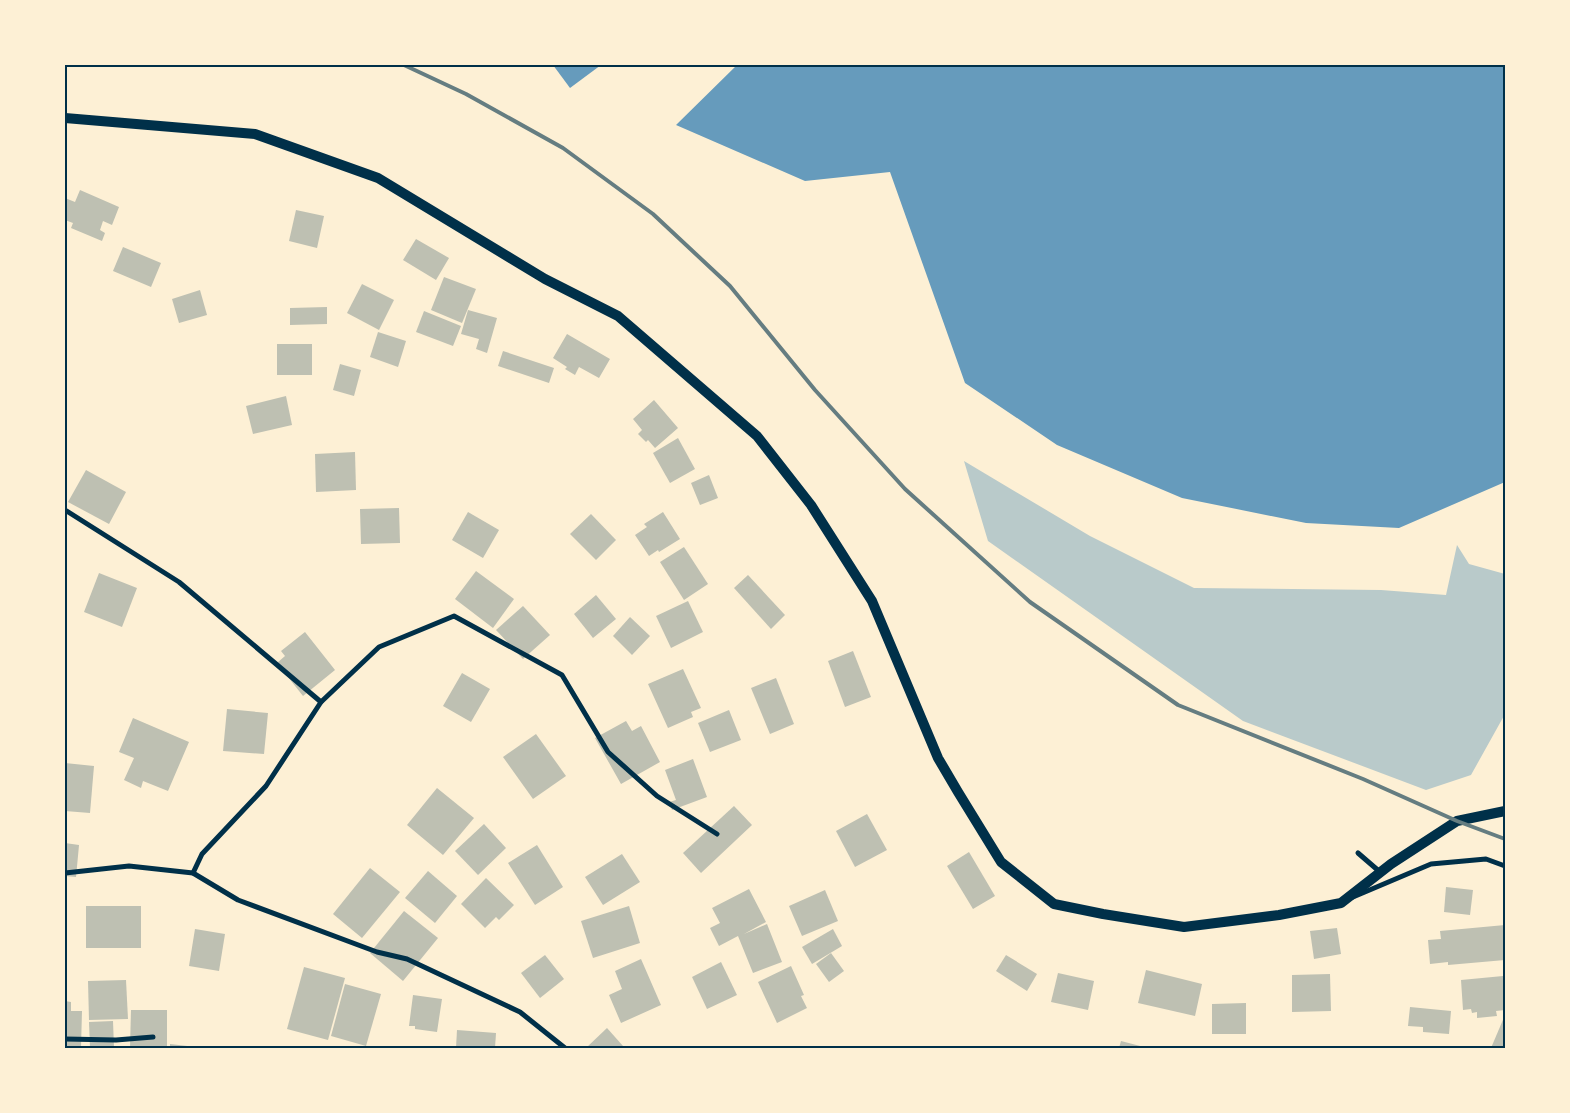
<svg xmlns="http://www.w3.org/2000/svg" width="1570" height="1113" viewBox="0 0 1570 1113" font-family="'Sofia Sans Condensed',sans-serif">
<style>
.green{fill:#b9caca}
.water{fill:#669bbc}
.building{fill:#bec0b2}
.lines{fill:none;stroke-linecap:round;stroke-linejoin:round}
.minor{stroke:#003049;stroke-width:5}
.secondary{stroke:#003049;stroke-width:10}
.rail{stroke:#657d81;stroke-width:4}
.neatline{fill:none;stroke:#003049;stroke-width:2}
</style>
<rect width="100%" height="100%" fill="#fdf0d5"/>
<path class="green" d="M964,461L1090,536L1194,588L1381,590L1446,595L1457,545L1469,564L1505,574V714L1471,775L1426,790L1243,721L988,541Z"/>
<g class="water">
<path d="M553,65H601L570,88Z"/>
<path d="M737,65H1505V482L1399,528L1306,523L1182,498L1057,445L965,383L890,172L805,181L676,125Z"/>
</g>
<g class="building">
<path d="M80,190L119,207L112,225L103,221L100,230L105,233L102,241L71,228L73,223L65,220V198L75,202Z"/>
<path d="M296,210L324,216L317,248L289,241Z"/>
<path d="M416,239L449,258L436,280L403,260Z"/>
<path d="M123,247L161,263L151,287L113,271Z"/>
<path d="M444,277L476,289L462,323L431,310Z"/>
<path d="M362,284L394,300L379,330L347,313Z"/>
<path d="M200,290L207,315L179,323L172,299Z"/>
<path d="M327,307V324L290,325V308Z"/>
<path d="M468,310L497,318L487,353L476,349L479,339L461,334Z"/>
<path d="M424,311L461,326L453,346L416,332Z"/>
<path d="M378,332L406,341L398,367L370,357Z"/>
<path d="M567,334L610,359L599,378L579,367L575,375L565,369L567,367L553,358Z"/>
<rect x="277" y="344" width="35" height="31"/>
<path d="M503,351L554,368L549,383L498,366Z"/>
<path d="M340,364L361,370L354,396L333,390Z"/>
<path d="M286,396L292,425L253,434L246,406Z"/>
<path d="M654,400L678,428L655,448L648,440L646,442L638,434L642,430L633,419Z"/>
<path d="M678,438L695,469L670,483L653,453Z"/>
<path d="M355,452L356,490L316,492L315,454Z"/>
<path d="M86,470L126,492L109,524L68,502Z"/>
<path d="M709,475L718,498L700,505L691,483Z"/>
<path d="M399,508L400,543L361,544L360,509Z"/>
<path d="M468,512L499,530L483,558L452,540Z"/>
<path d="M663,512L680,539L659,552L658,550L649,556L635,535L647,527L644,524Z"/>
<path d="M591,514L616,540L596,560L570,534Z"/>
<path d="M684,547L708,584L684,600L660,562Z"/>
<path d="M476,571L514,599L493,628L455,599Z"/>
<path d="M99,573L137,588L122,627L84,612Z"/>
<path d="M748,575L785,615L771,629L734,588Z"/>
<path d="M596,595L616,619L593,638L574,614Z"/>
<path d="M688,601L703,632L671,648L656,616Z"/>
<path d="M523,606L550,635L523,659L496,630Z"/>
<path d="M630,617L650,636L632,655L613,636Z"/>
<path d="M305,632L335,670L303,696L277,663L285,656L281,651Z"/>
<path d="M853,651L871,697L845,707L828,661Z"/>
<path d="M683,669L701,708L691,712L693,717L668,728L648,684Z"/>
<path d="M462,673L490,689L471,722L443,706Z"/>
<path d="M776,678L794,724L770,734L751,688Z"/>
<path d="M227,709L268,713L264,754L223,751Z"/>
<path d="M729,710L741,740L710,752L698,723Z"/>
<path d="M133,718L189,742L168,791L143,781L141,788L124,780L134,758L119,752Z"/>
<path d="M626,721L632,731L641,726L660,762L621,784L595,738Z"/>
<path d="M536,734L566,776L533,799L503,757Z"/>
<path d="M693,759L707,797L672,810L669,802L676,800L665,770Z"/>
<path d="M65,763L94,766L90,813L65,811Z"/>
<path d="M437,788L474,818L443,855L407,825Z"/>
<path d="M734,806L752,825L701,873L683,853Z"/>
<path d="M867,814L887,850L855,867L836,831Z"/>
<path d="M484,824L506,848L478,875L455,851Z"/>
<path d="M65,843L79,845L76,877L65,876Z"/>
<path d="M537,845L563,887L535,905L508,863Z"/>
<path d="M969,852L995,896L973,909L947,866Z"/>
<path d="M622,854L640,882L603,905L585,877Z"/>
<path d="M370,868L400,892L362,938L333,914Z"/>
<path d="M428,871L457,896L435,923L405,898Z"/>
<path d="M486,878L514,905L499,920L496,917L485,928L461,904Z"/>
<path d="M1446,887L1473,890L1470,915L1444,912Z"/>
<path d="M749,889L766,922L744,934L767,924L782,962L753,973L738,936L719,946L710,928L720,923L712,908Z"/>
<path d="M825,890L838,921L802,936L789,906Z"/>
<rect x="86" y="906" width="55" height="42"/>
<path d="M629,906L640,943L593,958L581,921Z"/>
<path d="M404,911L438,938L403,981L370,953Z"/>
<path d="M1505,925V960L1448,965V962L1430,964L1428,940L1441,939L1440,931Z"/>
<path d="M1337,928L1341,954L1314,959L1310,931Z"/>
<path d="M195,929L225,934L219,971L189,966Z"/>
<path d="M833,929L842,946L812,964L802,947Z"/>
<path d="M831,953L844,971L829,982L816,964Z"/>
<path d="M545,955L564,979L540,998L521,973Z"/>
<path d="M1006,955L1037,974L1027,991L996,971Z"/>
<path d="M641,959L661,1005L621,1023L609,995L622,989L615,971Z"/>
<path d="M721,962L737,995L707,1009L692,977Z"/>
<path d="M791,966L804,995L801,996L807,1008L777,1023L758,982Z"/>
<path d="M304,967L345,978L328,1040L287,1029Z"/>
<path d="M1146,970L1202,984L1195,1016L1138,1003Z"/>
<path d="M1058,973L1094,981L1088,1010L1051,1002Z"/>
<path d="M1330,974L1331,1011L1292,1012V975Z"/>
<path d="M1503,976L1505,1010L1496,1011L1497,1016L1477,1018V1012L1472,1013L1471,1009L1463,1010L1461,980Z"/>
<path d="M126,980L128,1019L89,1020L88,981Z"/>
<path d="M345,984L381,994L366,1046L331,1036Z"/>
<path d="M413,995L442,999L437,1032L415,1029V1026H409Z"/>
<path d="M65,1001L71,1002V1011H82L81,1048H65Z"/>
<path d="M1246,1003V1034H1212V1004Z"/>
<path d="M1410,1007L1451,1011L1449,1034L1423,1032V1027L1408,1026Z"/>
<path d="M131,1010H167V1048H130Z"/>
<path d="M1505,1015V1048H1491Z"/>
<path d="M113,1021L114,1048H90L89,1022Z"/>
<path d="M607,1028L623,1046L621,1048H586Z"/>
<path d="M457,1030L496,1033L495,1048H456Z"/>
<path d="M1121,1041L1144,1047L1143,1048H1119Z"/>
<path d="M170,1044L196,1047V1048H170Z"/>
</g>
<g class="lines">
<g class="minor">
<path d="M65,510L179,582L321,702"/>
<path d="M1358,853L1380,872"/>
<path d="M65,873L129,866L193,873L238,900L377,952L407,959L520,1012L565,1048"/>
<path d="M193,873L202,854L266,786L321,702L379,647L454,616L562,675L608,752L657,796L717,834"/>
<path d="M1353,897L1431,864L1486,859L1505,866"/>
<path d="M65,1039L116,1040L153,1037"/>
</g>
<path class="secondary" d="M65,118L255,134L378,178L545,279L618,316L757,436L811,505L872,601L938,758L958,792L1001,862L1054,904L1103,914L1184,927L1279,915L1341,903L1391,864L1457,821L1505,811"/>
<path class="rail" d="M404,65L466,94L563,148L653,214L730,286L815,390L905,489L1030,602L1178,705L1363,779L1457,821L1505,839"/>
</g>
<rect width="1570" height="1113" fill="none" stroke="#fdf0d5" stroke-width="132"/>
<rect x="66" y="66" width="1438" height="981" class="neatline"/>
</svg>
